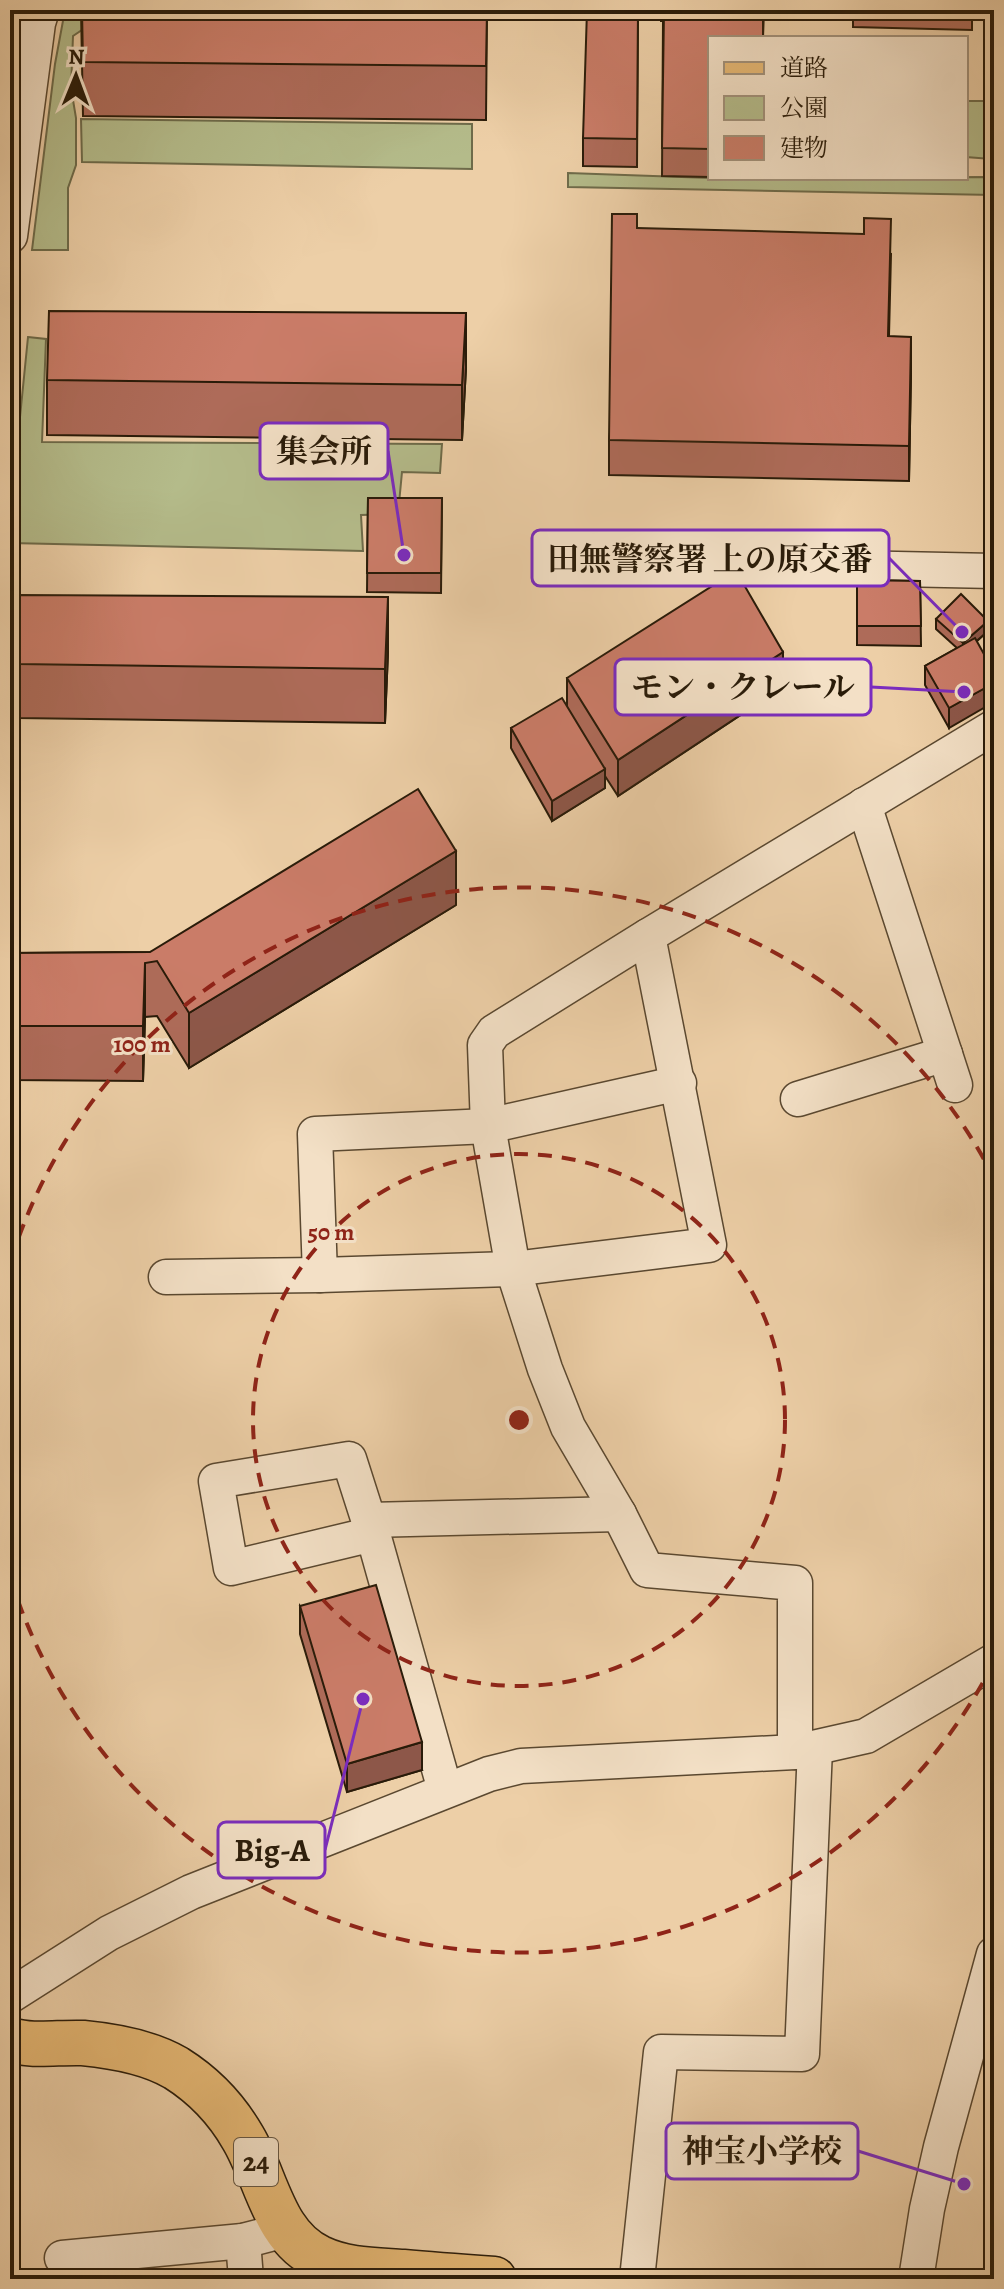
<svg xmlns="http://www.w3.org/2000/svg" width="1004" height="2289" viewBox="0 0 1004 2289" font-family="Alegreya,'Noto Serif JP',serif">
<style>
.green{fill:#b4bb8a;stroke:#6e6b4a;stroke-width:2}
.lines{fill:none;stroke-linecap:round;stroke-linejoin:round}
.minor-casing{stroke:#5a4830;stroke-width:37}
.major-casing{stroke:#291b09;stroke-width:47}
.minor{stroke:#f3e0c6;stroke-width:34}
.major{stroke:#e6b874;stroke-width:44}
.wall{fill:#ae6b59;stroke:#291b09;stroke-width:2}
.shaded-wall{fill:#8d5749;stroke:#291b09;stroke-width:2}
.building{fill:#ca7c68;stroke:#291b09;stroke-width:2}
.ring{fill:none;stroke:#8f2418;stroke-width:4;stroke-dasharray:14 10}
.labels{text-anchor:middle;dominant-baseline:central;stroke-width:6;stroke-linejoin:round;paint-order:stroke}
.shield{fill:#f3e0c6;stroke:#665642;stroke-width:2}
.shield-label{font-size:28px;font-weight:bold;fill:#291b09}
.centre{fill:#8f2418;stroke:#f3e0c6;stroke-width:4}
.ring-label{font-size:24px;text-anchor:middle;font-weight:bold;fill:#8f2418;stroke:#f3e0c6;stroke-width:6;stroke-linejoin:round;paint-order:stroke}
.leader{fill:none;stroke:#7b2cbf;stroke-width:3}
.callout-dot{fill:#7b2cbf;stroke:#f3e0c6;stroke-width:3}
.callout{fill:#f3e0c6;stroke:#7b2cbf;stroke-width:3}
.callout-label{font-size:32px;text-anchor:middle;font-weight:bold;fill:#291b09}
</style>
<rect width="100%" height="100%" fill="#edcfa7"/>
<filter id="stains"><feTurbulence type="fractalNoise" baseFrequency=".0025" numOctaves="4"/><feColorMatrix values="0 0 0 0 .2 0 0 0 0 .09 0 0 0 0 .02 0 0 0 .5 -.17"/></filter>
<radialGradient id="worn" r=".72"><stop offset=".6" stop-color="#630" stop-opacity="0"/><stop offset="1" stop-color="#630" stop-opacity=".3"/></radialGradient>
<g class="green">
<path d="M65,10H184L85,28L73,36L71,88L76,118V165L68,188V250H32L55,64Z"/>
<path d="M966,101H990L992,121L991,159L966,157Z"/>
<path d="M81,119L472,124V169L82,162Z"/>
<path d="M568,173L710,178L994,177V195L568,187Z"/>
<path d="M28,337L46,339L42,442L442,444L440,473L402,472L398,514L361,515L363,551L10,543V517Z"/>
</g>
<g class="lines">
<g class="minor-casing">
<g id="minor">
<path d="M10,236L38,23L42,10"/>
<path d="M848,568L994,571"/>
<path d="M864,805L955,1085"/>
<path d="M648,936L494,1032L485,1045L488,1126L513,1269L545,1369L568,1427L619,1514L647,1570L795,1583V1752"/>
<path d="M798,1099L945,1054"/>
<path d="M320,1275L315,1134L488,1126L679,1083"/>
<path d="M166,1277L320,1275L513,1269L709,1245L648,936L994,727"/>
<path d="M369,1520L619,1514"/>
<path d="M373,1534L231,1568L216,1481L349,1459L373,1534L445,1790"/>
<path d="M10,1996L109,1933L191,1892L489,1774L521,1766L795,1752L866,1736L994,1661"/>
<path d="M243,2241L246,2279"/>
<path d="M62,2258L243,2241L285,2230"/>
<path d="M637,2279L661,2052L802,2054L815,1748"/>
<path d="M916,2279L927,2209L941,2147L994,1954"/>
</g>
</g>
<g class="major-casing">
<path id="major" d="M10,2040C33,2047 58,2042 83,2043C114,2046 149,2052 176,2068C203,2085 227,2110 243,2138C267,2178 273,2237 320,2258C345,2270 375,2270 403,2272C434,2275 464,2277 494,2279"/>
</g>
<use href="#minor" class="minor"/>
<use href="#major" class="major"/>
</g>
<g class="wall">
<path d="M81,10H487L486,120L83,116Z"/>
<path d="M638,10L637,167L583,166V138Z"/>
<path d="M661,10H764L763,38H710V177L662,176L663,21H661Z"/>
<path d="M853,10H972V30L853,27Z"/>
<path d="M637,228L891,254L889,336L911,372L909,481L609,475V440Z"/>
<path d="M466,368L462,440L47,435V380Z"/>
<path d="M368,498H442L441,593L367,592Z"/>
<path d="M857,580L920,581L921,646L857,645Z"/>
<path d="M936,619L988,631L977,641L949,728L925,685V666L957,648L936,629Z"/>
<path d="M388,652L385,723L17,718V664Z"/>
<path d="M567,678L783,687L618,796L605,776V788L552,821L511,748V728L567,707Z"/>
<path d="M456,905L189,1068L157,1016L145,1017L143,1081L10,1080V953L150,952Z"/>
<path d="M300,1606L422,1770L347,1792L300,1634Z"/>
</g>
<g class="shaded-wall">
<path d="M466,313V368L462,440V385Z"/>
<path d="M911,337V372L909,481V446Z"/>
<path d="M388,597V652L385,723V669Z"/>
<path d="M988,621V631L963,653V643Z"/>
<path d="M783,652V687L618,796V760Z"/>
<path d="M994,683V702L949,728V708Z"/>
<path d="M605,769V788L552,821V801Z"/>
<path d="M456,851V905L189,1068V1013Z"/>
<path d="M145,963V1017L143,1081V1026Z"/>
<path d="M422,1742V1770L347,1792V1764Z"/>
</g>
<g class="building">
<path d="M82,10H487L486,66L83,62Z"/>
<path d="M587,10H638L637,139L583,138Z"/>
<path d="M664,10H763V38H710V149L662,148Z"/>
<path d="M612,214H637V228L864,234V218L891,219L888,336L911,337L909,446L609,440Z"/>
<path d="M49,311L466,313L462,385L47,380Z"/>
<path d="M368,498H442L441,573H367Z"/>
<path d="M736,571L783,652L618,760L567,678Z"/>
<path d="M857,580L920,581L921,626H857Z"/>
<path d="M961,594L988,621L963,643L936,619Z"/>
<path d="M18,595L388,597L385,669L17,664Z"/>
<path d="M975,638L994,672V683L949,708L925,666Z"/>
<path d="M562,698L605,769L552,801L511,728Z"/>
<path d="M418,789L456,851L189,1013L157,961L145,963L143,1026H10V953L150,952Z"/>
<path d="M376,1585L422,1742L347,1764L300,1606Z"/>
</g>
<g class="ring">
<circle cx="519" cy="1420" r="266"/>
<path d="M994 1662A533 533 0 0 1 11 1580M11 1260A533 533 0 0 1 994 1178"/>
</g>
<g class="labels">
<rect class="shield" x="234" y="2138" width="44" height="48" rx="6"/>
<g class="shield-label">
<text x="256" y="2162">24</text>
</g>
</g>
<circle cx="519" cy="1420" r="12" class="centre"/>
<g class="ring-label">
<text x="142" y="1052">100 m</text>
<text x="331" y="1240">50 m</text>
</g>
<path class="leader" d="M404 555L388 451M962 632L889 558M964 692L871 687M363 1699L325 1850M964 2184L858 2151"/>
<g class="callout-dot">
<circle cx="404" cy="555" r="8"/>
<circle cx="962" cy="632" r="8"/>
<circle cx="964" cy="692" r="8"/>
<circle cx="363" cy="1699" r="8"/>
<circle cx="964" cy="2184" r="8"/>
</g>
<g class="callout">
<rect x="260" y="423" width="128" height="56" rx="8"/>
<rect x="532" y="530" width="357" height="56" rx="8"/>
<rect x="615" y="659" width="256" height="56" rx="8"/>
<rect x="218" y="1822" width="107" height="56" rx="8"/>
<rect x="666" y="2123" width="192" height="56" rx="8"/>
</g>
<g class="callout-label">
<text x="324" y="462">集会所</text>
<text x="710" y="570">田無警察署 上の原交番</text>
<text x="743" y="698">モン・クレール</text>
<text x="272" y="1861">Big-A</text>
<text x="762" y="2162">神宝小学校</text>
</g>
<rect width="1004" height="2289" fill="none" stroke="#edcfa7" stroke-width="40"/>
<rect x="12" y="12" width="980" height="2265" fill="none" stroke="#291b09" stroke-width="4"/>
<rect x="20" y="20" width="964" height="2249" fill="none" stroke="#291b09" stroke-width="2"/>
<rect x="708" y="36" width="260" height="144" fill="#f3e0c6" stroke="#a2917a" stroke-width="2"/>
<rect x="724" y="62" width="40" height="12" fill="#e6b874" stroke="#a2917a" stroke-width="2"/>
<text x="780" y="76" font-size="24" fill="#291b09">道路</text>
<rect x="724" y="96" width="40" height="24" fill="#b4bb8a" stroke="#a2917a" stroke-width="2"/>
<text x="780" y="116" font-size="24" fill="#291b09">公園</text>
<rect x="724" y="136" width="40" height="24" fill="#ca7c68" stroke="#a2917a" stroke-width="2"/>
<text x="780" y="156" font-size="24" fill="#291b09">建物</text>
<g transform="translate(76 76) rotate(1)" stroke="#f3e0c6" stroke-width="6" paint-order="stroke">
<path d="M0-6L14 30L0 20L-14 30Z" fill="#291b09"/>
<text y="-12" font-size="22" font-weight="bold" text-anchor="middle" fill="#291b09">N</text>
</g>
<rect width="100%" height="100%" filter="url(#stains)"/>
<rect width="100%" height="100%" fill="url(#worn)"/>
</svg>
